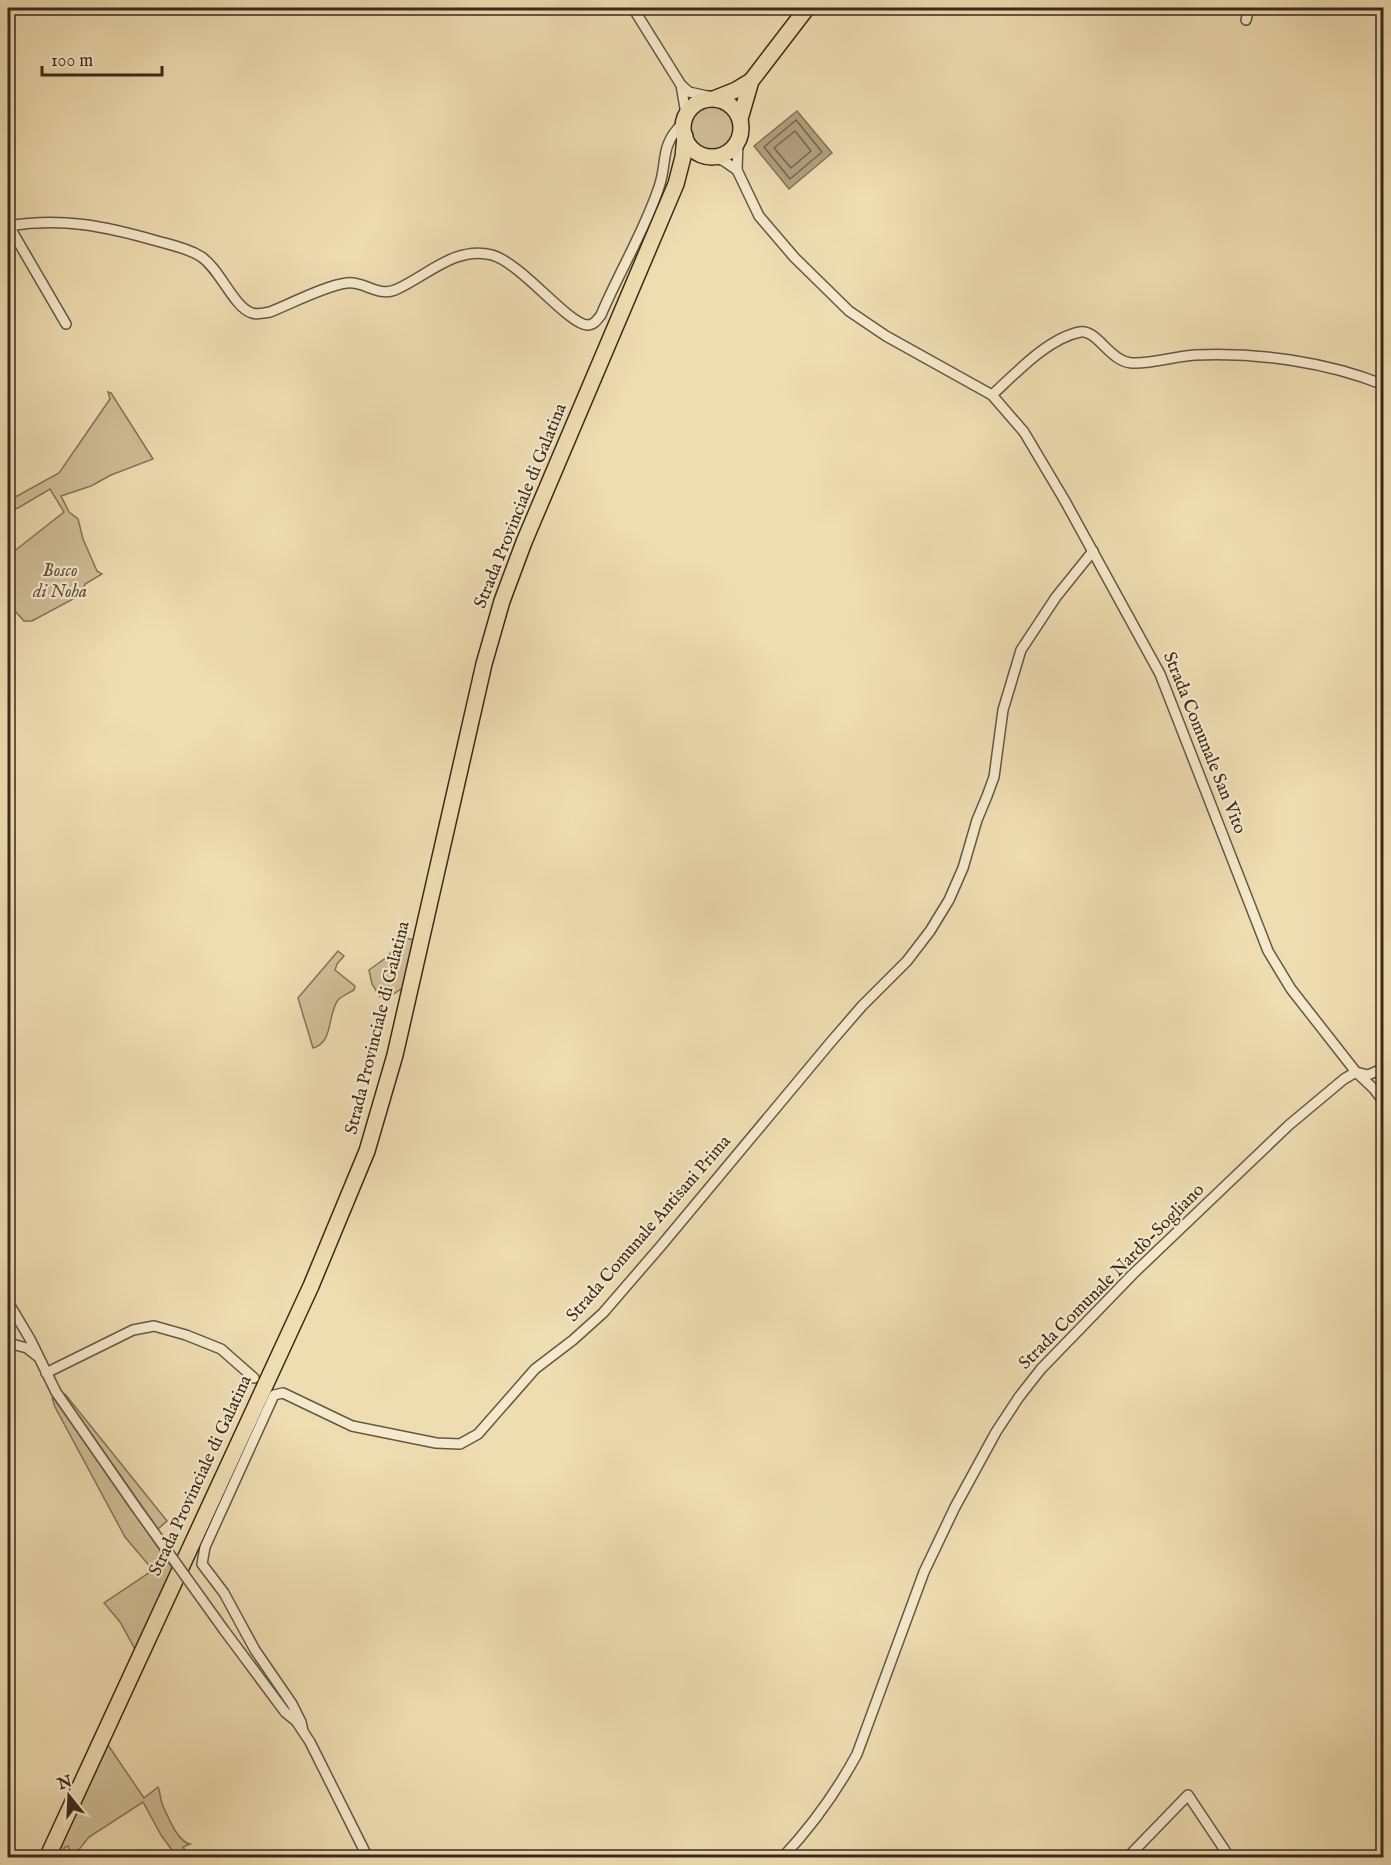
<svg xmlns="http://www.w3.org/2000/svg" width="1391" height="1865" viewBox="0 0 1391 1865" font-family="'IM FELL English',serif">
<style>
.green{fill:#d0bf98;stroke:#84745a;stroke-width:1.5}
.water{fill:#b1a07f;stroke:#817157;stroke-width:1.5}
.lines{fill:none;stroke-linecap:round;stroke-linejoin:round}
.shore{stroke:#74654e;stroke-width:1.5}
.street-casing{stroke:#665742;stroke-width:12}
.primary-casing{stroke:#382a1c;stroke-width:18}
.street{stroke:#f5e9cd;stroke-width:9}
.primary{stroke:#efddb2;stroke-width:15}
.street-bridge-casing{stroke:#665742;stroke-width:12;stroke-linecap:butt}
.street-bridge{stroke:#f5e9cd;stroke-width:9}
.labels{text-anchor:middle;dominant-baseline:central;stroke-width:4.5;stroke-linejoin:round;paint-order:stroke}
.street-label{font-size:18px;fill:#382a1c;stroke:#f5e9cd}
.park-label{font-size:18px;font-style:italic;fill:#5e4f3b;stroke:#f5e9cd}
</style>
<rect width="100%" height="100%" fill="#efddb2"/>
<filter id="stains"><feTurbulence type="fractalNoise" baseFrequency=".00333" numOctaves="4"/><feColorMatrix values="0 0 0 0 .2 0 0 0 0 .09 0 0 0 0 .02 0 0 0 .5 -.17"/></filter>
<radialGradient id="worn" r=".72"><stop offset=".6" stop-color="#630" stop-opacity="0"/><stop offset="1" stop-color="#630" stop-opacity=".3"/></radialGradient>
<g class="green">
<circle cx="712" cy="128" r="22"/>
<path d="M108,392L111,393L153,459L111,475L91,486L61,496L69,512L78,519L83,539L97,571L102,574L85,584L82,592L77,597L32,621H24L15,611L10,612L8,609V556L64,512L50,489L18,508L8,510V501L59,473L110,399Z"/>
<path d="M404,937L413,940L404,987L389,997H380L372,984L369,970L387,957Z"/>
<path d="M338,951L344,956L337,964L335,970L355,986L354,990C349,993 343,995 338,1000C327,1015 334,1042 313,1048L298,998Z"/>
<path d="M65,1394L167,1521L158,1529L64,1395Z"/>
<path d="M53,1397L173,1569L135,1649L120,1622L104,1603L153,1570L125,1537L55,1407L52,1398Z"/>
<path d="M106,1742L144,1798L158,1787C161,1794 160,1800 163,1806C168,1817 178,1842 190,1844L183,1847L189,1857H177L161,1835L143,1802L89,1837L73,1857H66L69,1849L68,1846L65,1847L59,1857L53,1858Z"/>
</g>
<path class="water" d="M797,111L832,153L789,189L754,146Z"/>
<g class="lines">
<g class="shore">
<path d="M796,120L822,152L790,179L764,147Z"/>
<path d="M795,131L811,151L791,168L774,148Z"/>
</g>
<g class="street-casing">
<g id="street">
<path d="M633,8L681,85L689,92L716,98"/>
<path d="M1246,20L1249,8"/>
<path d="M681,85L686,114"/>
<path d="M738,142L737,170L759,216L794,257L849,311L886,336L992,395L1024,432L1065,501L1160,674L1268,951L1291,989L1356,1072L1374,1089L1384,1102"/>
<path d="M709,156L724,161L737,170"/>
<path d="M8,226C61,217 105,226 157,241C171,245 187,248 200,256C219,267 234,308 252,313C258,315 264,313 270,312C290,304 327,285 347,283C364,281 378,297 395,290C426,277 455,245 492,255C521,263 568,324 587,325C594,325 597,320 601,315C619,272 644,232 659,187C668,161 659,147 682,124"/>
<path d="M9,226L66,324"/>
<path d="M992,395C1015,374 1048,338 1080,332C1097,329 1110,362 1132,363C1153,364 1175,356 1195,355C1256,352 1328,362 1384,385"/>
<path d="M8,1302L30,1339L56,1392L135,1506"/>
<path d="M8,1343L27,1348L37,1356"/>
<path d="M46,1373L133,1330L154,1326L186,1335L221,1349L254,1378"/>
<path d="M224,1630L285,1712L296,1721L310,1742L368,1858"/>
<path d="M303,1731L301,1722L292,1704L255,1650L224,1593L202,1564L205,1547L274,1395L283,1393L352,1426L436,1443L460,1444L478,1434L535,1369L573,1340L603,1313L660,1247L830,1043L862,1006L907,961L930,931L949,900L963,868L977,820L987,796L994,777L1003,710L1021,650L1056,597L1093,551"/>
<path d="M782,1858C812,1826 837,1791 857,1754L924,1572L955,1507L996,1432L1019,1397L1041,1369L1133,1274L1289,1125L1344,1079L1356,1072L1368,1075L1384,1068"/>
<path d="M1127,1858L1188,1795L1230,1858"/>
</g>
</g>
<g class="primary-casing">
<g id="primary">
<path d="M716,98L736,90L751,81"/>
<circle cx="712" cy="128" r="29"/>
<path d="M740,119L751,81L807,8"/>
<path d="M47,1858L311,1286L367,1151L395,1055L484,664L502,601L524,542L676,184L683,157L685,136"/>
</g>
</g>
<use href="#street" class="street"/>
<use href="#primary" class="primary"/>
<g class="street-bridge-casing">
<path id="street-bridge" d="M135,1506L224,1630"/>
</g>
<use href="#street-bridge" class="street-bridge"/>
</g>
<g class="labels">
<g class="street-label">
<text transform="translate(521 506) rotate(-68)">Strada Provinciale di Galatina</text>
<text transform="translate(1204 743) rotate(68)">Strada Comunale San Vito</text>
<text transform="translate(378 1028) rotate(-76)">Strada Provinciale di Galatina</text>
<text transform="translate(649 1229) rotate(-49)">Strada Comunale Antisani Prima</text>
<text transform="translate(1112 1277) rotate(-45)">Strada Comunale Nardò-Sogliano</text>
<text transform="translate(201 1476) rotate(-65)">Strada Provinciale di Galatina</text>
</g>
<g class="park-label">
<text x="60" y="571">Bosco<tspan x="60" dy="21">di Noha</tspan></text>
</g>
</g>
<rect width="1391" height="1865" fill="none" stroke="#efddb2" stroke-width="30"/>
<rect x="9" y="9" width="1373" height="1847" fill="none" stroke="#382a1c" stroke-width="3"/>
<rect x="15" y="15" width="1361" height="1835" fill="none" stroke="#382a1c" stroke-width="1.5"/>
<g transform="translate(69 1796) rotate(342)" stroke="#f5e9cd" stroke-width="4.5" paint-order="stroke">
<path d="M0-4.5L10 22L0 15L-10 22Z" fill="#382a1c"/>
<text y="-9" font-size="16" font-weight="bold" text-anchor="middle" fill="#382a1c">N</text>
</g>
<path d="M42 66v9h120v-9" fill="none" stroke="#382a1c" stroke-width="3"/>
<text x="51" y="66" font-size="18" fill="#382a1c" stroke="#f5e9cd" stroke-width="4.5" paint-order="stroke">100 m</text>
<rect width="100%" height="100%" filter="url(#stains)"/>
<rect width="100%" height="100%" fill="url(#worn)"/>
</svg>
